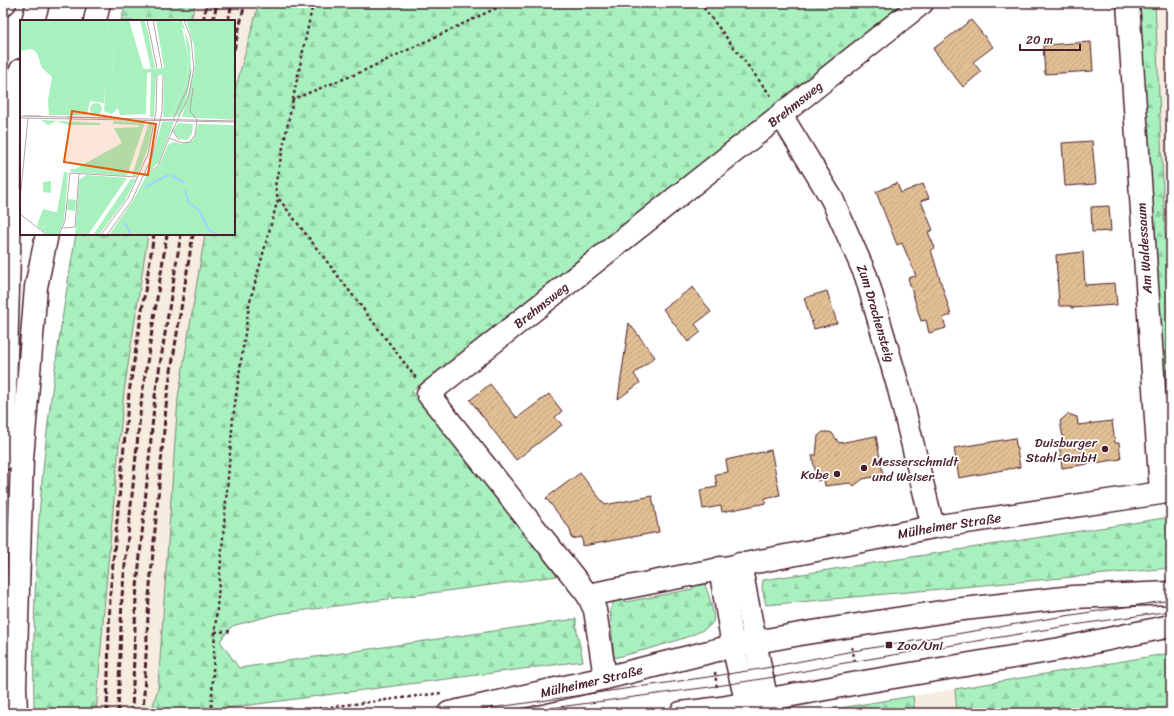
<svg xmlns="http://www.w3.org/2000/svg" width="1174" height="716" viewBox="0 0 1174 716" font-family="Sriracha,sans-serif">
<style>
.built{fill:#f6ecdf}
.forest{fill:url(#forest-firs);stroke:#798875}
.building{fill:url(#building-hatch);stroke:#4a1f2b}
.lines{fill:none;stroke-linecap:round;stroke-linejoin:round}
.minor-casing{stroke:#4a1f2b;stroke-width:25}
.major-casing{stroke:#4a1f2b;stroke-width:25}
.highway-casing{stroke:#4a1f2b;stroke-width:25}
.path{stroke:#4a1f2b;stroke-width:2.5;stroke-dasharray:3 3;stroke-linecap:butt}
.minor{stroke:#fff;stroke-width:22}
.major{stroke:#fff;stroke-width:22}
.highway{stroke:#fff;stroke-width:22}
.tram{stroke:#4a1f2b;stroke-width:1}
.rail{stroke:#4a1f2b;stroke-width:3;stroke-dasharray:6 3;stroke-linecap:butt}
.poi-dot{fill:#4a1f2b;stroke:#fff;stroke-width:1.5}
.labels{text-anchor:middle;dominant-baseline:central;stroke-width:3.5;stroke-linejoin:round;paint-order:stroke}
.street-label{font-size:13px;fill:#4a1f2b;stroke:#fff}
.poi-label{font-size:13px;fill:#4a1f2b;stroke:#fff;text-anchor:end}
.inset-river{fill:none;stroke:#a0d3fd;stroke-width:2}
.inset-road{fill:none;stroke:#b7a5aa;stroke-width:1}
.view{fill:#e8590c;fill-opacity:0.15;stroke:#e8590c;stroke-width:2}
.inset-edge{fill:none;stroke:#4a1f2b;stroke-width:2}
</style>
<defs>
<pattern id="forest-firs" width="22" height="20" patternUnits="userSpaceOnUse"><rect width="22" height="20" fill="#a8f1bf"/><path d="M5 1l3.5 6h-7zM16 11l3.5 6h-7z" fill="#92cea4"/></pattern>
<pattern id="building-hatch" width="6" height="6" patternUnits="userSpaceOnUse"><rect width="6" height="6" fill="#e2bf94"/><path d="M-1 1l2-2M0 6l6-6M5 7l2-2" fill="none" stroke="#c3a480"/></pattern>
</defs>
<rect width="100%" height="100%" fill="#fff"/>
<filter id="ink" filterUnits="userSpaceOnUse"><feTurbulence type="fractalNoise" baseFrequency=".025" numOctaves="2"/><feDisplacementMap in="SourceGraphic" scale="8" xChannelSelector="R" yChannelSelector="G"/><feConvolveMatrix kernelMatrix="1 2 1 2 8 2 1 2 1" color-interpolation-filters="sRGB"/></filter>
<g filter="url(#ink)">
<g class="built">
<path d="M195,3H259L234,94V21H191Z"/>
<path d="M1149,3H1171V271L1165,233Z"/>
<path d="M148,234H205L178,398L158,688L151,713H96L105,596L124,391Z"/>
<path d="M955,689L957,713H915L913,696Z"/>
</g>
<g class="forest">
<path d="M126,3H195L191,21H121Z"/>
<path d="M259,3H903L412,391L557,576L277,614L232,626L220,641L239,668L576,619L577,632L583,661L190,713H151L158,688L178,398L205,234H234V94Z"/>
<path d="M1135,3H1155L1165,233L1171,271V458Z"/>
<path d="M76,234H148L124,391L105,596L96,713H34C33,665 34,616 36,568C41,456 57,344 76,234Z"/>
<path d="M1171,517V568L766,605L762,588L763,580Z"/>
<path d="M703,581C707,588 716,616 713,622C706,636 632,653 614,658L610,610L616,597L623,596L626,602L693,589L692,583Z"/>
<path d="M1171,653V713H957L955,689Z"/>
<path d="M913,696L915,713H810Z"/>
</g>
<g class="building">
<path d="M971,20L993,47L973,62L981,72L963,87L933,49Z"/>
<path d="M1091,42L1093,71L1045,74L1043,45Z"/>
<path d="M1092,141L1096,184L1065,186L1062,143Z"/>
<path d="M897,183L901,193L923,184L929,198L921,201L933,230L928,232L935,248L931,250L951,315L943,318L946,328L929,333L926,320L921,321L908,278L916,276L902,243L897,245L876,192Z"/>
<path d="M1109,206L1111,231L1092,232L1091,207Z"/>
<path d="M1083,252L1085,285L1115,283L1117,305L1071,308V306H1059L1056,255Z"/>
<path d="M693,287L711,312L695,324L701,332L688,342L663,309Z"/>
<path d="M827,291L837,323L814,329L804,298Z"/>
<path d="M629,323L655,357L634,374L640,383L618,399Z"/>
<path d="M490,384L517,418L549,394L562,411L555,417L562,425L516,460L470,400Z"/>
<path d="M1068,414L1077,417L1078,425L1112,421L1115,443H1119L1121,459L1062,468L1059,443H1064L1060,421Z"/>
<path d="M823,432H828L832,433L839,443L876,436L883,475L863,479L854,486L850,483L825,486L824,479L817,481L812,455H816L818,436Z"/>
<path d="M1015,438L1020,467L959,478L954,448Z"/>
<path d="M771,450L780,495L765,498L766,503L722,512L721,506L703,509L700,490L717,487L715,474L728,472L726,460Z"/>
<path d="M580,473L605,505L652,496L659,532L583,546L582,537L572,539L570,529L546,498Z"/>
</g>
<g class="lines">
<g class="minor-casing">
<g id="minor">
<path d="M3,5L5,3"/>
<path id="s1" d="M781,115L832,199L866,276L899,389L933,527"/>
<path d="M740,564L769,713"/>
<path d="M720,568L733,646L749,713"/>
<path id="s2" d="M588,595L933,527L1161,493L1128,3"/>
<path id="s3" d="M605,678L595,610L588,595L428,394L922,3"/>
</g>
</g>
<g class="major-casing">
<g id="major">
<path id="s4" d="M449,713L605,678L733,646L806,633L954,610L1073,597L1171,593"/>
<path d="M681,713L721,708L858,683L1060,649L1171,626"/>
</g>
</g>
<g class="highway-casing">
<g id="highway">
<path d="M33,21L38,3"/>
<path d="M95,21L99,3"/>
<path d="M7,127L21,70"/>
<path d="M3,459L9,254L11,113"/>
<path d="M16,713L15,687L22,459L36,287L47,234"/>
</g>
</g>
<g class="path">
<path d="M313,3L293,99L361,72L507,3"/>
<path d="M700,3L771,96"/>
<path d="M279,199L416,378"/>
<path d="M215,632L233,631"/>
<path d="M852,647L855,662"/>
<path d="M715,672L717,689"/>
<path d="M211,713L215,632L233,418L249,305L278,199L275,186L293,99"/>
<path d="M283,713L441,693"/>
<path d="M1170,713L1171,712"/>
</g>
<use href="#minor" class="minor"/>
<use href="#major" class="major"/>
<use href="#highway" class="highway"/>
<g class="tram">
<path d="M456,713L715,676L760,669L853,651L1065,616L1171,600"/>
<path d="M514,713L717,686L780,676L839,664L1067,626L1171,611"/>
</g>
<g class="rail">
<path d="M203,21L207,3"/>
<path d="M213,21L217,3"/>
<path d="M228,21L232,3"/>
<path d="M234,50L245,3"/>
<path d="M107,713L110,595L129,393L154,234"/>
<path d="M118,713L122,596L142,395L167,234"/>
<path d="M132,713L136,598L155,396L181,234"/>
<path d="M143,713L149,597L167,396L193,234"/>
</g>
</g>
</g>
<g class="poi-dot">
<circle cx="1105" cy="449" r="4"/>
<circle cx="864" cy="468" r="4"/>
<circle cx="837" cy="474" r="4"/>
<rect x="885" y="641" width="8" height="8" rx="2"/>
</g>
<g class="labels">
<g class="street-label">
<text stroke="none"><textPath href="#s3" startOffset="810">Brehmsweg</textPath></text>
<text transform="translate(1144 248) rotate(-94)">Am Waldessaum</text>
<text stroke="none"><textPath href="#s3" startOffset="486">Brehmsweg</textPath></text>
<text stroke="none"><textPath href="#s1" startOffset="221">Zum Drachensteig</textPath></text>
<text stroke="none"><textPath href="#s2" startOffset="368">Mülheimer Straße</textPath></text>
<text stroke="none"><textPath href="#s4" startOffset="146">Mülheimer Straße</textPath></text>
</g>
<g class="poi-label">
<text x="1097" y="442">Duisburger<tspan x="1097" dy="15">Stahl-GmbH</tspan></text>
<text x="872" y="461" text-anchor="start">Messerschmidt<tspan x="872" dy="15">und Weiser</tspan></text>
<text x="829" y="474">Kobe</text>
<text x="897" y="645" text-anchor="start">Zoo/Uni</text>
</g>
</g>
<g transform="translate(20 20)">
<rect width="215" height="215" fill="#fff"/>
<path d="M23,189L34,192L29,206L18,207L17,205Z" fill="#a8f1bf"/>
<path d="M0,0H85L94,30L92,56L86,64L84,83L70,81L67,95H29L28,80L32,57L22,48L17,33L12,29L0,31ZM120,0H124L128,12L135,48L131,49ZM162,0L170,27L171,56L165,85L159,96L150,97L167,61L168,37L165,11L158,1ZM166,0H215V100L162,97L175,49L174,26ZM131,52L136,55L134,97H130ZM70 89a6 6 0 1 1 12 0a6 6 0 1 1-12 0ZM21,100L80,103V105H48L36,101L28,105ZM93,101L125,102L107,156L52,152L49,149H55L102,123L94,108L119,107L118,105L93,104ZM129,102H133L128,128L117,156H112ZM142,102H154L139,142L128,153ZM158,103L173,104L172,114L167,120L159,119L153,111ZM178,104L215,105V215H89L114,179L126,156L139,146L148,125L153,122L162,124L173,120ZM44,152L48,153L44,201L39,214L28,215L18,207L29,206L33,192H37ZM66,155L107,158L68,215H55L59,160ZM111,159H116L105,180L79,215H73ZM48,179L56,180L55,191L47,190Z" fill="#a8f1bf"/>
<path d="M53,0H79V3L71,8V14L65,16L60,12L54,14L50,6L49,1Z" fill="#a8f1bf"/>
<path d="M85,0H109L123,48L126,49L144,48L136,0L161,2L168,37L167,61L150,97H143L144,55L132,56L131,52L127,53L126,94L100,95L98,88L92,94L84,91L86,64L92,55L94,30ZM31,161V173L23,172V162Z" fill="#a8f1bf"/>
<path class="inset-river" d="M150,155L165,163M126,167L148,155M165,170L169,183L179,190L189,210L198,215M104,202L111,215"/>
<path class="inset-road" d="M127,0L137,48M133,0L142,48M164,0L171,19L174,50M174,48L168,78L149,118L162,123L170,122L175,115L177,100M173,68L170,91L177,100M0,96L215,101M5,96H21M47,97L99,98M0,98L215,102M153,100L168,67L171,49M152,110L159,120M124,156L138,146L149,118M0,180L8,98M0,194L27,215M43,208L55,207L59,153M39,215L45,201L50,153L117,157M81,215L108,178L128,134L136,91L137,55M87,215L112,180L132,137L142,92L143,55"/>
<path class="view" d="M52,91L136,104L128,155L44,142Z"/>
<rect width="215" height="215" class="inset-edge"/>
</g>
<rect width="1174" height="716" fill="none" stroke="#fff" stroke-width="16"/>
<rect x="8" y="8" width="1158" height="700" fill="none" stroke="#4a1f2b" stroke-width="1.5" filter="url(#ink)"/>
<path d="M1020 44v6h60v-6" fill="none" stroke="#4a1f2b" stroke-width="2"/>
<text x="1026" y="44" font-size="12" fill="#4a1f2b" stroke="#ffffff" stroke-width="3" paint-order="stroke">20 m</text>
</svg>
